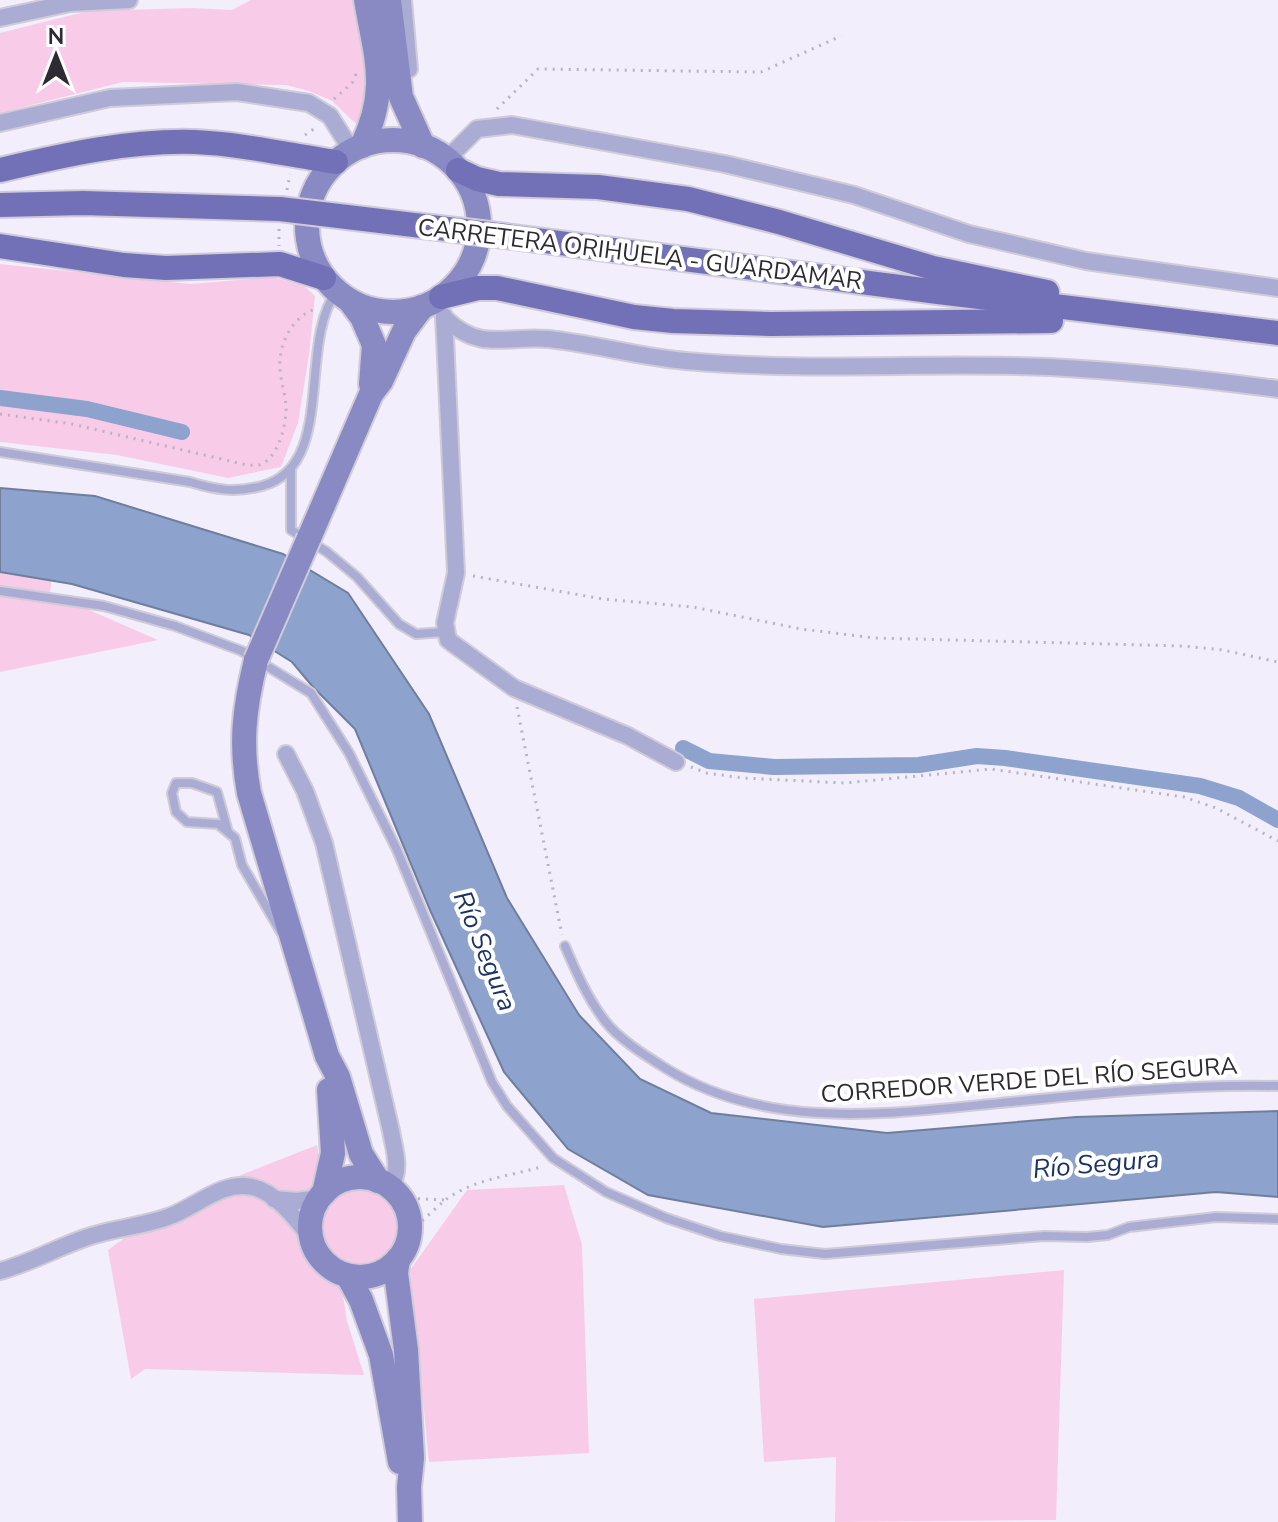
<svg xmlns="http://www.w3.org/2000/svg" width="1278" height="1522" viewBox="0 0 1278 1522" font-family="'Nunito Sans',sans-serif">
<style>
.green{fill:#f8cce8}
.water{fill:#8da2cc;stroke:#707e9e;stroke-width:2}
.lines{fill:none;stroke-linecap:round;stroke-linejoin:round}
.canal{stroke:#8da2cc;stroke-width:16}
.service-casing{stroke:#cfcbd8;stroke-width:12}
.minor-casing{stroke:#cfcbd8;stroke-width:20}
.secondary-casing{stroke:#cfcbd8;stroke-width:28}
.primary-casing{stroke:#cfcbd8;stroke-width:28}
.path{stroke:#b7b3bf;stroke-width:3;stroke-dasharray:2 6;stroke-linecap:butt}
.service{stroke:#abacd4;stroke-width:8}
.minor{stroke:#abacd4;stroke-width:16}
.secondary{stroke:#898ac4;stroke-width:24}
.primary{stroke:#7271b8;stroke-width:24}
.secondary-bridge-casing{stroke:#cfcbd8;stroke-width:28;stroke-linecap:butt}
.primary-bridge-casing{stroke:#cfcbd8;stroke-width:28;stroke-linecap:butt}
.secondary-bridge{stroke:#898ac4;stroke-width:24}
.primary-bridge{stroke:#7271b8;stroke-width:24}
.labels{text-anchor:middle;dominant-baseline:central;stroke-width:8;stroke-linejoin:round;paint-order:stroke}
.street-label{font-size:24px;fill:#2d2a33;stroke:#fff}
.water-label{font-size:26px;font-style:italic;fill:#1c3367;stroke:#fff}
</style>
<rect width="100%" height="100%" fill="#f3eefc"/>
<g class="green">
<path d="M251,0H357L369,91L365,116L355,123L332,101L309,91L286,85L123,82L0,113V33L88,11L192,8L232,10Z"/>
<path d="M0,264L190,284L273,277L304,286L315,296L309,355L298,423L281,467L228,478L117,455L0,442Z"/>
<path d="M0,550L53,565L50,593L158,640L0,672Z"/>
<path d="M317,1145L327,1205C336,1194 350,1187 365,1189C427,1197 393,1295 337,1258L347,1321L364,1375L145,1369L131,1379L108,1250L157,1214L241,1175Z"/>
<path d="M564,1185L582,1245L589,1453L429,1462L410,1270L467,1190Z"/>
<path d="M1064,1270L1056,1520L835,1522L836,1457L764,1462L754,1299Z"/>
</g>
<path class="water" d="M0,488L95,496L283,554L348,593L429,714L507,898L579,1015L640,1079L711,1113L887,1133L1076,1117L1278,1111V1197L1216,1192L823,1227L648,1195L568,1149L504,1072L430,910L355,729L313,687L292,662L249,635L72,584L0,572Z"/>
<g class="lines">
<g class="canal">
<path d="M0,398L87,409L182,432"/>
<path d="M683,748L709,761L774,767L919,765L977,756L1005,758L1200,786L1239,798L1278,820"/>
</g>
<g class="service-casing">
<g id="service">
<path d="M0,452L190,482C216,490 235,493 262,486C337,466 297,343 337,291"/>
<path d="M291,470V530L327,552L357,577L399,624L416,634L445,632"/>
<path d="M0,591L104,606L175,626L242,651L311,693L349,753L397,850L492,1082L507,1106L553,1158L606,1192L666,1218L720,1236L781,1249L825,1254L1044,1236L1087,1237L1108,1235L1129,1227L1216,1217L1278,1219"/>
<path d="M228,832L217,792L192,783H176L172,793L176,812L187,822L218,824L235,838L242,865L281,932"/>
<path d="M565,946C576,972 588,999 605,1021C619,1039 643,1054 662,1066C768,1134 893,1113 1011,1102C1100,1093 1188,1084 1278,1086"/>
</g>
</g>
<g class="minor-casing">
<g id="minor">
<path d="M403,0L409,69"/>
<path d="M0,18L70,3L129,0"/>
<path d="M0,123L110,98L237,92L309,103L330,116L352,151"/>
<path d="M447,159L477,129L512,125L725,164L854,195L969,234L1086,261L1278,288"/>
<path d="M444,316L456,573L445,623L448,640L514,688L628,736L676,762"/>
<path d="M447,320C481,352 507,335 549,339C595,344 640,357 686,361C807,372 928,362 1049,367C1126,371 1202,379 1278,389"/>
<path d="M286,754L305,791L324,843L391,1131C394,1149 402,1170 390,1187"/>
<path d="M274,1199L297,1201L320,1198"/>
<path d="M0,1271C30,1263 56,1248 85,1238C112,1228 141,1227 168,1217C195,1208 222,1180 252,1187C276,1192 297,1220 311,1238"/>
</g>
</g>
<g class="secondary-casing">
<g id="secondary">
<path d="M389,0L401,97L423,146"/>
<circle cx="393" cy="226" r="86"/>
<path d="M362,146C389,89 376,59 366,0"/>
<path d="M350,301L362,317L374,345L371,384"/>
<path d="M309,538L371,394L381,381L404,331L422,307"/>
<path d="M256,660C244,709 240,744 249,793L327,1056L338,1077L361,1154L378,1181"/>
<circle cx="360" cy="1227" r="50"/>
<path d="M324,1193L333,1153L329,1090"/>
<path d="M398,1259L396,1273L406,1350L412,1458L409,1487L410,1522"/>
<path d="M348,1276L361,1300L381,1355L400,1462"/>
</g>
</g>
<g class="primary-casing">
<g id="primary">
<path d="M0,170C64,155 129,140 195,142C242,144 289,155 336,162"/>
<path d="M458,170L477,179L499,184L598,187L688,199L779,222L933,268L1047,292"/>
<path d="M0,205L83,203L280,209"/>
<path d="M506,236L938,292L1278,333"/>
<path d="M0,246L124,265L166,268L280,264L324,278"/>
<path d="M441,297L478,288H497L634,317L673,321L771,324L1051,321"/>
</g>
</g>
<g class="path">
<path d="M334,99L352,83L357,72"/>
<path d="M497,109L538,69L761,72L841,36"/>
<path d="M305,135L318,126"/>
<path d="M287,190L290,174"/>
<path d="M279,229V246"/>
<path d="M0,414L72,424L247,465C251,465 255,466 259,465C278,460 287,423 286,406C285,394 281,382 280,369C278,345 292,317 315,309"/>
<path d="M473,576L603,599L693,607L801,629L875,638L1183,646L1223,650L1278,662"/>
<path d="M517,707L562,935"/>
<path d="M691,767L707,773L743,778L845,783L991,769L1184,797L1216,808L1278,841"/>
<path d="M402,1198L446,1200"/>
<path d="M410,1231C423,1221 435,1208 448,1198C477,1178 512,1176 544,1166"/>
</g>
<use href="#service" class="service"/>
<use href="#minor" class="minor"/>
<use href="#secondary" class="secondary"/>
<use href="#primary" class="primary"/>
<g class="secondary-bridge-casing">
<path id="secondary-bridge" d="M256,660L309,538"/>
</g>
<g class="primary-bridge-casing">
<path id="primary-bridge" d="M280,209L506,236"/>
</g>
<use href="#secondary-bridge" class="secondary-bridge"/>
<use href="#primary-bridge" class="primary-bridge"/>
</g>
<g class="labels">
<g class="street-label">
<text transform="translate(640 254) rotate(7)">CARRETERA ORIHUELA - GUARDAMAR</text>
<text transform="translate(1029 1080) rotate(-4)">CORREDOR VERDE DEL RÍO SEGURA</text>
</g>
<g class="water-label">
<text transform="translate(485 951) rotate(68)">Río Segura</text>
<text transform="translate(1096 1164) rotate(-5)">Río Segura</text>
</g>
</g>
<g transform="translate(56 56)" stroke="#ffffff" stroke-width="6" paint-order="stroke">
<path d="M0-6L14 30L0 20L-14 30Z" fill="#2d2a33"/>
<text y="-12" font-size="22" font-weight="bold" text-anchor="middle" fill="#2d2a33">N</text>
</g>
</svg>
